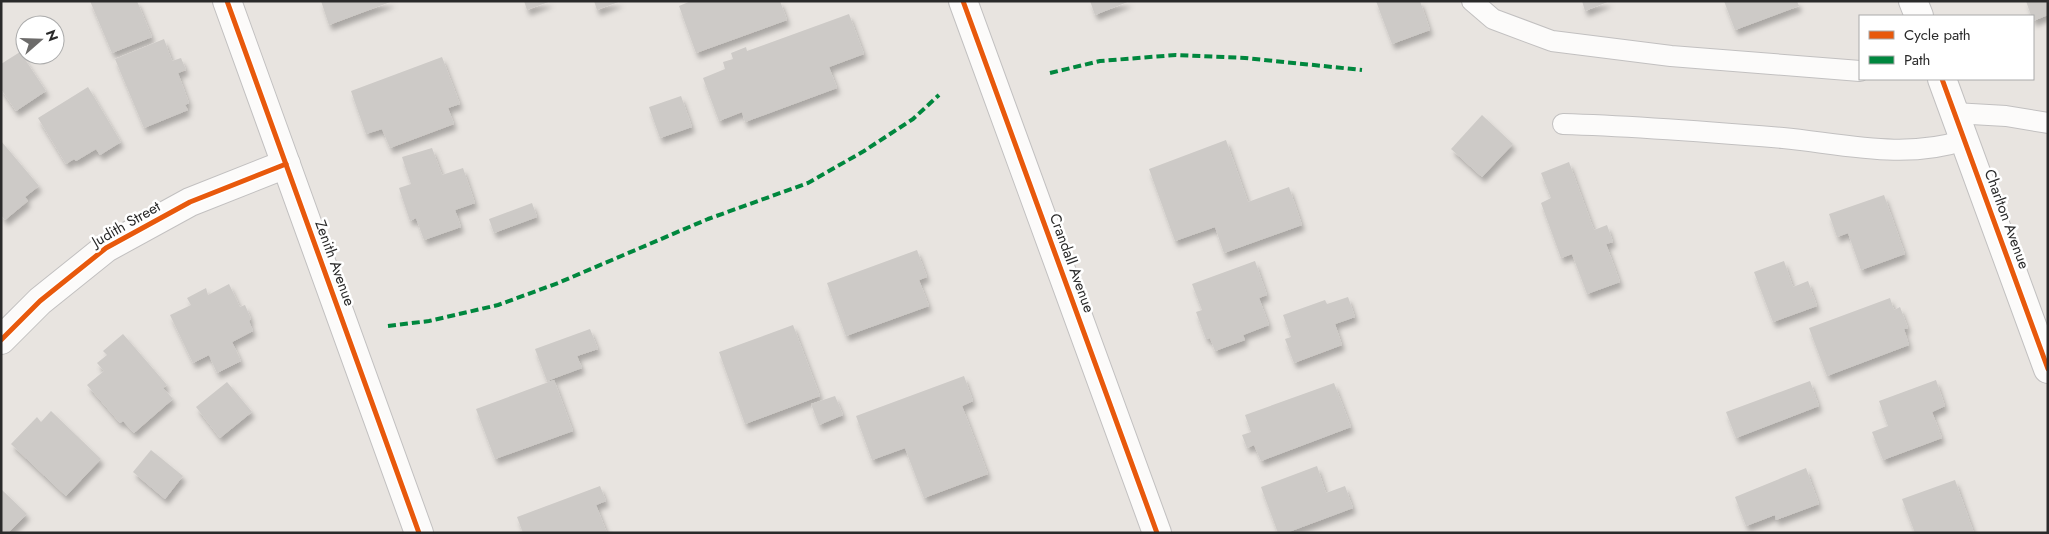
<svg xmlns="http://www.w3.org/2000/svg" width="2049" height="534" viewBox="0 0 2049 534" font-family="Jost,sans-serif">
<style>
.building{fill:#cdcac7;filter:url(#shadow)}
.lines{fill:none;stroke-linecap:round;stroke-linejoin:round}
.service-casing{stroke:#c2c0c0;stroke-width:22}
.minor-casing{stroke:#c2c0c0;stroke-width:30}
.service{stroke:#fcfbfa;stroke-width:20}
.minor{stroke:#fcfbfa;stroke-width:28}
.quiet{stroke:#00873e;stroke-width:4;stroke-dasharray:8 4;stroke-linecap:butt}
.cycleway-casing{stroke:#fff;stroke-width:8}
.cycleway{stroke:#e8590c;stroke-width:5}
.labels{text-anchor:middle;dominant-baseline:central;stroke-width:5;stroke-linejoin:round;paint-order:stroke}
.street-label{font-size:15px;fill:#2a2a2a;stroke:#fff}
</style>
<defs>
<filter id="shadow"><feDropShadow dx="3" dy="5.5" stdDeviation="2.5" flood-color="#0004"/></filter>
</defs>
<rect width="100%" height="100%" fill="#e8e4e0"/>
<g class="building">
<path d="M90,1H137L152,37L112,53Z"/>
<path d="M321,1H393L329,25Z"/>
<path d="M524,1H551L527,10Z"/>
<path d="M594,1H621L597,10Z"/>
<path d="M691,1H780L787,20L696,53L679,6Z"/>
<path d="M1090,1H1130L1095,15Z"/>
<path d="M1376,1H1420L1430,30L1392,44Z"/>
<path d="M1582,1H1610L1585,11Z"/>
<path d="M1724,1H1797L1799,6L1735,30Z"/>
<path d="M2026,1H2048V15L2033,21Z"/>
<path d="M849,14L864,54L829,67L837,88L745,122L742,112L719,121L703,78L725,69L723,62L733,59L731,53L746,47L747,51Z"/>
<path d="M164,39L172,61L181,58L186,70L178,73L189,103L185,105L188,110L144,128L115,59Z"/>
<path d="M20,52L46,91L16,111L1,89V64Z"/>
<path d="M442,57L460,104L448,108L454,124L390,148L382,129L366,134L351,91Z"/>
<path d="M88,87L121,142L100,155L96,149L76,161L74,159L66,164L38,118Z"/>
<path d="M681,96L692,127L660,138L649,107Z"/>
<path d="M1482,115L1513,144L1482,177L1451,149Z"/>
<path d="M1226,140L1248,202L1289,187L1302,225L1224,253L1215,227L1175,241L1149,169Z"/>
<path d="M1,141L39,186L25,197L28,201L5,220L1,215Z"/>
<path d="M432,148L442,175L463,168L475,203L455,210L461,227L424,240L416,218L410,221L399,188L411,184L402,157Z"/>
<path d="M1569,162L1594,230L1607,225L1613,242L1606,244L1620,282L1587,294L1572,254L1561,258L1541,203L1551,198L1541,173Z"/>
<path d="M1884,195L1905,254L1861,270L1848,233L1837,237L1829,214Z"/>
<path d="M532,203L537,217L494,233L489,219Z"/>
<path d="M917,250L927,277L919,280L929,306L846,336L827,283Z"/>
<path d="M1255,261L1267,295L1259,298L1269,325L1243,335L1245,340L1215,351L1210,338L1206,339L1196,312L1202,310L1192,284Z"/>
<path d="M1784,261L1793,287L1808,281L1817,306L1773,322L1754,272Z"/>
<path d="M229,284L240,307L245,305L251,319L249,321L253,331L232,342L241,361L217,373L209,355L193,363L170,315L191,305L187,298L206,288L208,295Z"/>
<path d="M1348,297L1355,317L1335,324L1342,345L1294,363L1285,339L1291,337L1283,315L1325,300L1327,304Z"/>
<path d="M1890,298L1894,310L1900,307L1908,328L1904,329L1909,345L1827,376L1809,328Z"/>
<path d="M793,325L820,396L745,424L719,352Z"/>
<path d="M590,329L598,349L577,356L582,368L547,381L535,349Z"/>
<path d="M123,334L167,385L163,388L173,399L134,433L123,421L120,423L87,385L104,371L97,363L107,355L103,351Z"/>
<path d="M964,376L973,401L962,406L988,474L924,498L905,448L872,460L856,416Z"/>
<path d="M554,380L573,431L495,459L476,409Z"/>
<path d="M1936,380L1945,406L1932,412L1942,438L1883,460L1872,432L1888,426L1879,401Z"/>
<path d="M1810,381L1819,406L1736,438L1726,412Z"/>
<path d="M227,382L252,412L220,438L196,407Z"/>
<path d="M1334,383L1351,427L1261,461L1254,445L1247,448L1242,435L1251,432L1245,415Z"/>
<path d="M835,396L843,415L819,425L811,404Z"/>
<path d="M51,411L101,459L66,496L11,444L37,417L41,422Z"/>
<path d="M151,450L183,476L165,499L133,472Z"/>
<path d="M1317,466L1326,493L1345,486L1353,508L1286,533H1278L1261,487Z"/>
<path d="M1806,468L1819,504L1776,520L1775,515L1746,526L1735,497Z"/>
<path d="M1955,480L1974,533H1915L1902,499Z"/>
<path d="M600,486L606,501L596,505L607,533H523L517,517Z"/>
<path d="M1,489L27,514L8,533H1Z"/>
</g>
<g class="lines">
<g class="service-casing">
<g id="service">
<path d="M1472,1L1493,19L1552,41L1671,56L1860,71"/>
<path d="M1954,113L2006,116L2048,123"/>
<path d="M1563,124C1637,126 1710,132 1783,138C1843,144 1906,160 1964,140"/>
</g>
</g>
<g class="minor-casing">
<g id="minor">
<path d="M227,1L419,533"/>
<path d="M963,1L1157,533"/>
<path d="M1913,1L1919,16"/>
<path d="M1942,79L2048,369"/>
<path d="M1,340L40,301L106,248L190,202L286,164"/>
</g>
</g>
<use href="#service" class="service"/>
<use href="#minor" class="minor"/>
<g class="quiet">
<path d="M1050,73L1100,61L1176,55L1245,58L1362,70"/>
<path d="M388,326L429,321L498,305L558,283L708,219L808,183L864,151L913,119L939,95"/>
</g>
<g class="cycleway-casing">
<g id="cycleway">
<path d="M227,1L419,533"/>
<path d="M963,1L1157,533"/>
<path d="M1942,79L2048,369"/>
<path d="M1,340L40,301L106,248L190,202L286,164"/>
</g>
</g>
<use href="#cycleway" class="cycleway"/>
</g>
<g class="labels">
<g class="street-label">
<text transform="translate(2007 219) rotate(70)">Charlton Avenue</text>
<text transform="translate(126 224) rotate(-30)">Judith Street</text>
<text transform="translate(335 263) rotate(70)">Zenith Avenue</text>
<text transform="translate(1072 263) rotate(70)">Crandall Avenue</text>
</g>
</g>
<rect width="2049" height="534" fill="none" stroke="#2a2a2a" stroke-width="5"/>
<rect x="1859" y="15" width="175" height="65" fill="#ffffff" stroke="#aaaaaa"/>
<rect x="1869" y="31" width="25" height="8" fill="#e8590c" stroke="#aaaaaa"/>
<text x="1904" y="40" font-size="15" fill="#2a2a2a">Cycle path</text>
<rect x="1869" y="56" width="25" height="8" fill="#00873e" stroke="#aaaaaa"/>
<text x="1904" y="65" font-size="15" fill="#2a2a2a">Path</text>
<g transform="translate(40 40) rotate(70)"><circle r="24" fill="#ffffff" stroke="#aaaaaa"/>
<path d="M0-4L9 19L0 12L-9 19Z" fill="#6c6b6a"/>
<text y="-8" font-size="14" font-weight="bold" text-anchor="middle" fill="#2a2a2a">N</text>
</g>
</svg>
